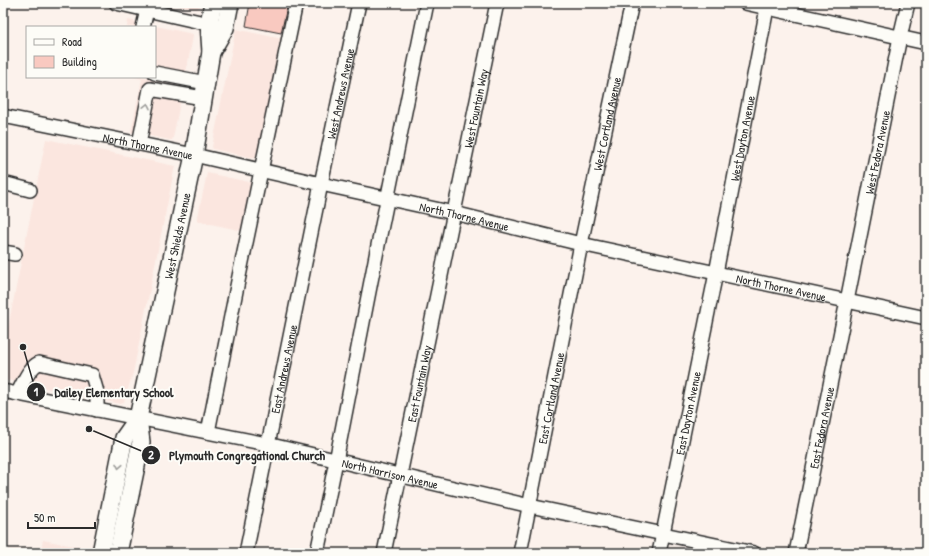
<svg xmlns="http://www.w3.org/2000/svg" width="929" height="556" viewBox="0 0 929 556" font-family="'Patrick Hand',sans-serif">
<style>
.built{fill:#fbe6df}
.building{fill:#f9c9c0;stroke:#2b2b2b}
.lines{fill:none;stroke-linecap:round;stroke-linejoin:round}
.minor-casing{stroke:#2b2b2b;stroke-width:16}
.major-casing{stroke:#2b2b2b;stroke-width:20}
.minor{stroke:#fdfcf7;stroke-width:13}
.major{stroke:#fdfcf7;stroke-width:17}
.oneway{stroke:#9e9e9b}
.labels{text-anchor:middle;dominant-baseline:central;stroke-width:4;stroke-linejoin:round;paint-order:stroke}
.street-label{font-size:12px;fill:#2b2b2b;stroke:#fdfcf7}
.leader{fill:none;stroke:#2b2b2b;stroke-width:1.5}
.callout-dot{fill:#2b2b2b;stroke:#fdfcf7;stroke-width:1.5}
.mark-label{font-size:12px;text-anchor:middle;font-weight:bold;fill:#fff}
.callout-label{font-size:13px;text-anchor:middle;font-weight:bold;fill:#2b2b2b;stroke:#fdfcf7;stroke-width:4;stroke-linejoin:round;paint-order:stroke}
</style>
<rect width="100%" height="100%" fill="#fcf2ec"/>
<filter id="ink" filterUnits="userSpaceOnUse"><feTurbulence type="fractalNoise" baseFrequency=".025" numOctaves="2"/><feDisplacementMap in="SourceGraphic" scale="8" xChannelSelector="R" yChannelSelector="G"/><feConvolveMatrix kernelMatrix="1 2 1 2 8 2 1 2 1" color-interpolation-filters="sRGB"/></filter>
<g filter="url(#ink)">
<g class="built">
<path d="M168,3H200V6L198,8L196,9Z"/>
<path d="M128,20L193,34V37L173,138L172,140H169L131,132L142,79L134,77H155V27H127Z"/>
<path d="M236,29L282,39L258,159L213,149L212,147Z"/>
<path d="M46,139L175,166L133,373L124,402L121,404L3,379V327H8Z"/>
<path d="M207,173L254,183L243,231L197,221Z"/>
<path d="M43,540L89,549L88,553H40Z"/>
</g>
<path class="building" d="M250,3H288L281,33L246,26Z"/>
<g class="lines">
<g class="minor-casing">
<g id="minor">
<path d="M116,3L218,26"/>
<path d="M745,3L926,43"/>
<path d="M143,27L147,10"/>
<path d="M155,73L206,83"/>
<path id="s1" d="M3,116L194,155L321,184L454,213L581,244L926,318"/>
<path d="M139,144L150,89L203,98"/>
<path d="M3,183L30,190"/>
<path d="M3,252L15,254"/>
<path id="s2" d="M3,391L267,444L530,506L754,553"/>
<path d="M17,394C23,384 28,368 39,363L92,375L97,392V410"/>
<path d="M208,432L237,286L296,3"/>
<path id="s3" d="M246,553L321,184L359,3"/>
<path d="M317,553L336,461L380,235L427,3"/>
<path id="s4" d="M384,553L497,3"/>
<path id="s5" d="M520,553L581,244L632,3"/>
<path id="s6" d="M659,553L716,273L768,3"/>
<path id="s7" d="M796,553L847,301L900,37L908,3"/>
</g>
</g>
<g class="major-casing">
<g id="major">
<path d="M211,52L225,28L230,3"/>
<path d="M101,553L124,438L138,418"/>
<path id="s8" d="M118,553L141,442L138,418L194,155L211,52L209,23L213,3"/>
</g>
</g>
<use href="#minor" class="minor"/>
<use href="#major" class="major"/>
</g>
<defs><path id="oneway-chevron" d="M-2-3.5L2.5 0L-2 3.5" fill="none" stroke-width="1.6" stroke-linecap="round" stroke-linejoin="round"/></defs>
<g class="oneway">
<use href="#oneway-chevron" transform="translate(147 106) rotate(-78)"/>
<use href="#oneway-chevron" transform="translate(119 466) rotate(101)"/>
</g>
</g>
<g class="labels">
<g class="street-label">
<text stroke="none"><textPath href="#s3" startOffset="469">West Andrews Avenue</textPath></text>
<text stroke="none"><textPath href="#s4" startOffset="454">West Fountain Way</textPath></text>
<text stroke="none"><textPath href="#s5" startOffset="438">West Cortland Avenue</textPath></text>
<text stroke="none"><textPath href="#s6" startOffset="423">West Dayton Avenue</textPath></text>
<text stroke="none"><textPath href="#s1" startOffset="148">North Thorne Avenue</textPath></text>
<text stroke="none"><textPath href="#s7" startOffset="409">West Fedora Avenue</textPath></text>
<text stroke="none"><textPath href="#s1" startOffset="472">North Thorne Avenue</textPath></text>
<text stroke="none"><textPath href="#s8" startOffset="324">West Shields Avenue</textPath></text>
<text stroke="none"><textPath href="#s1" startOffset="797">North Thorne Avenue</textPath></text>
<text stroke="none"><textPath href="#s3" startOffset="188">East Andrews Avenue</textPath></text>
<text stroke="none"><textPath href="#s4" startOffset="173">East Fountain Way</textPath></text>
<text stroke="none"><textPath href="#s5" startOffset="158">East Cortland Avenue</textPath></text>
<text stroke="none"><textPath href="#s6" startOffset="143">East Dayton Avenue</textPath></text>
<text stroke="none"><textPath href="#s7" startOffset="128">East Fedora Avenue</textPath></text>
<text stroke="none"><textPath href="#s2" startOffset="396">North Harrison Avenue</textPath></text>
</g>
</g>
<path class="leader" d="M23 347L36 392M89 429L151 455"/>
<g class="callout-dot">
<circle cx="23" cy="347" r="4"/>
<circle cx="89" cy="429" r="4"/>
<circle cx="36" cy="392" r="10"/>
<circle cx="151" cy="455" r="10"/>
</g>
<g class="mark-label">
<text x="36" y="396">1</text>
<text x="151" y="459">2</text>
</g>
<g class="callout-label">
<text x="114" y="397">Dailey Elementary School</text>
<text x="247" y="460">Plymouth Congregational Church</text>
</g>
<rect width="929" height="556" fill="none" stroke="#fdfcf7" stroke-width="16"/>
<rect x="8" y="8" width="913" height="540" fill="none" stroke="#2b2b2b" stroke-width="1.5" filter="url(#ink)"/>
<rect x="26" y="26" width="130" height="52" fill="#fdfcf7" stroke="#a9a8a5"/>
<rect x="34" y="39" width="20" height="6" fill="#fdfcf7" stroke="#a9a8a5"/>
<text x="62" y="46" font-size="12" fill="#2b2b2b">Road</text>
<rect x="34" y="56" width="20" height="12" fill="#f9c9c0" stroke="#a9a8a5"/>
<text x="62" y="66" font-size="12" fill="#2b2b2b">Building</text>
<path d="M28 522v6h67v-6" fill="none" stroke="#2b2b2b" stroke-width="2"/>
<text x="34" y="522" font-size="12" fill="#2b2b2b" stroke="#fdfcf7" stroke-width="3" paint-order="stroke">50 m</text>
</svg>
